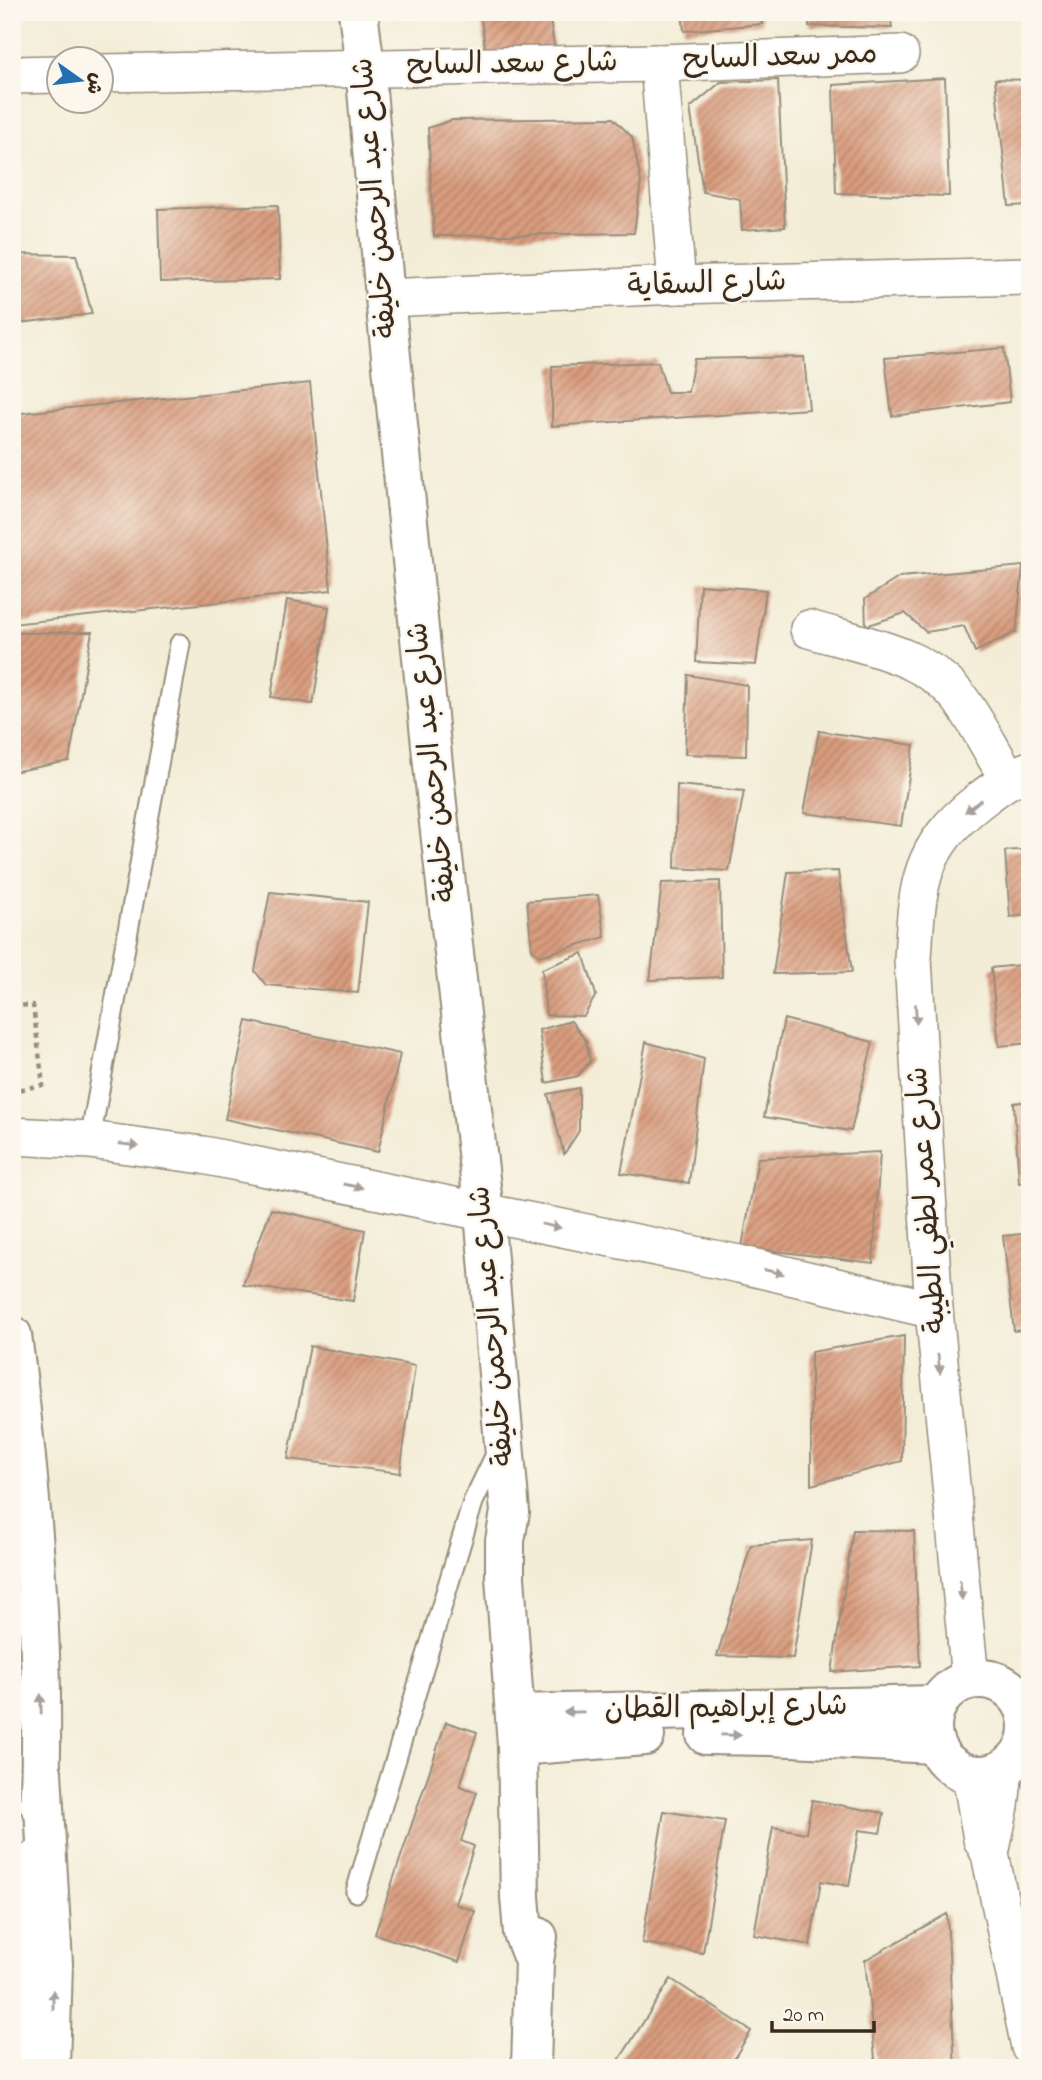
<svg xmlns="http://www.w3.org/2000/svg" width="1042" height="2080" viewBox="0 0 1042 2080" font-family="'Indie Flower','Playpen Sans Arabic',sans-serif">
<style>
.building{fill:url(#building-hatch)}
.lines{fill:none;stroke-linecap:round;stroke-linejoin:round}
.lane-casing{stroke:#978c7a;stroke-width:23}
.street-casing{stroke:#978c7a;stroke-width:40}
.secondary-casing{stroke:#978c7a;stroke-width:42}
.primary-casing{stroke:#978c7a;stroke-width:42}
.highway-casing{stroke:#978c7a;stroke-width:42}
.path{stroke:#978c7a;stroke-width:4.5;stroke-dasharray:5 5;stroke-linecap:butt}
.lane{stroke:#fff;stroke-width:19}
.street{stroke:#fff;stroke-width:37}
.secondary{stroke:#fff;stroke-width:38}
.primary{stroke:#fff;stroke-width:38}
.highway{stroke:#fff;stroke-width:38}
.oneway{fill:#a79f9a}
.labels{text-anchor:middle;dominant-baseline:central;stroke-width:5;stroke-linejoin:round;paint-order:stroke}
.street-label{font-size:30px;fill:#3b2a1e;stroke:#fbf7ec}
</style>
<defs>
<pattern id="building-hatch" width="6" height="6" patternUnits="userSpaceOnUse" patternTransform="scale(1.75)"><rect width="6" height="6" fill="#d99c7e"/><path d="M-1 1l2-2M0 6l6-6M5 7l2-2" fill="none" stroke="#b17f67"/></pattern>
</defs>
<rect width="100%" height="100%" fill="#fbf7ec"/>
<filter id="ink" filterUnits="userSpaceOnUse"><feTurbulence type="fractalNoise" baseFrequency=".0143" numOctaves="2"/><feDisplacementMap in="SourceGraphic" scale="14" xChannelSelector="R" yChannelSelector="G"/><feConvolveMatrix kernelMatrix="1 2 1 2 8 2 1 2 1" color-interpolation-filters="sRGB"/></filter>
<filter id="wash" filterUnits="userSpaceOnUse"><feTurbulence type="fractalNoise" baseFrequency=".00686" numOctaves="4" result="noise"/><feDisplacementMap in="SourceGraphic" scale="28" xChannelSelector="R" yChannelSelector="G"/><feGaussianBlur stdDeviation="1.57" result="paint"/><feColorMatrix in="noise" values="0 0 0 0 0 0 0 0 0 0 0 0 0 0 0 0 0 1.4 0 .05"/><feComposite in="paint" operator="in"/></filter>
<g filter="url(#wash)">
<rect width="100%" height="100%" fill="#f3edd7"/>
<g id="blocks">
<g class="building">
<path d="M480,12H549L555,52L486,54Z"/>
<path d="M682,12H761L762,24L684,31Z"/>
<path d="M809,12H890L892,28L809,26Z"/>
<path d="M945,78L949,196L836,193L833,85Z"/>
<path d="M995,79L1030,80V205L1009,206Z"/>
<path d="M778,80L785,227L742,230L740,199L703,192L690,108L721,82Z"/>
<path d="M613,118L632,137L641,181L634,233L434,236L428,128L452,120Z"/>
<path d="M278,205L280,279L160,282L158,209Z"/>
<path d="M12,254L76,255L92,314L12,324Z"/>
<path d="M1004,348L1010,402L892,416L885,358Z"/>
<path d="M804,357L809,409L552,426V366L658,362L667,392H688L694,359Z"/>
<path d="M310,383L331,590L12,624V414Z"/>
<path d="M1023,566L1016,632L975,652L964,626L926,632L905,613L866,626L865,599L900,577Z"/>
<path d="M700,585L766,590L756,665L696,662Z"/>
<path d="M287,600L329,607L313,704L271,697Z"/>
<path d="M92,632L69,761L12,772V633Z"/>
<path d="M688,675L747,685L746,756L685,754Z"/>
<path d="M819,731L914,745L901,826L804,813Z"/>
<path d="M677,785L744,791L729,871L675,868Z"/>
<path d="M1030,849V915L1010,917L1005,851Z"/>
<path d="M838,871L852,972L773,974L788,872Z"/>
<path d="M720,881L722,977L650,980L662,883Z"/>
<path d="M270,892L368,902L358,993L266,985L255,971Z"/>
<path d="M598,895L605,937L540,956L532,949L527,901Z"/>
<path d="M583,953L596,995L584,1016L546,1015L542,969Z"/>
<path d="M1030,964V1043L999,1046L991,968Z"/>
<path d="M784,1019L873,1042L851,1131L764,1117Z"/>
<path d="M247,1021L400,1054L378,1152L225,1119Z"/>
<path d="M571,1021L586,1041L590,1061L578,1076L546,1083L539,1030Z"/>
<path d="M646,1042L704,1059L689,1183L621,1173Z"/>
<path d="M579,1088V1131L564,1154L548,1094Z"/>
<path d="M1030,1101V1182L1019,1183L1014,1103Z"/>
<path d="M880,1152L873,1263L742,1247L758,1158Z"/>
<path d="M271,1209L365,1230L353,1301L243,1285Z"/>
<path d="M1030,1233V1329L1014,1331L1003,1236Z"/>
<path d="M904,1336L902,1461L811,1485V1352Z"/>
<path d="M310,1346L415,1366L400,1473L288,1459Z"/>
<path d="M853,1530L914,1531L920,1666L832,1672Z"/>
<path d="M812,1540L793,1658L717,1656L751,1545Z"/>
<path d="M446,1722L477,1732L460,1786L477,1792L461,1841L474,1846L455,1904L475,1911L459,1962L375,1934Z"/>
<path d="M812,1800L884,1813L880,1833L859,1830L849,1886L821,1881L810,1945L754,1935L773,1827L806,1833Z"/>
<path d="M664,1811L725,1821L703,1953L642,1943Z"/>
<path d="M947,1914L955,2068H876L865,1960Z"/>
<path d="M671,1979L751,2031L728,2068H614Z"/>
</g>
</g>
</g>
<g filter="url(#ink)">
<use href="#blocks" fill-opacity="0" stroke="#978c7a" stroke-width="2"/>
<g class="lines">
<g class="lane-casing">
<g id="lane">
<path d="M90,1140L180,644"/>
<path d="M356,1892L473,1502L498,1450"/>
</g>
</g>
<g class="street-casing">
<g id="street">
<path d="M659,63L677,285"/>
<path d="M102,73L659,63L900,54"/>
<path d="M12,75L60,74"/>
<path d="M385,298L677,285L1030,276"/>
<path d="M809,629C861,645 925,653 960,699C978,723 992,752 1008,778"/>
<path d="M12,1136L90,1140L203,1155L739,1264L934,1310"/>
<path d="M970,1679L934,1310L913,959C917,887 918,848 979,801C996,788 1010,777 1030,770"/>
<path d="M971,1775L982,1839L990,1854L1030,2047"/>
<path d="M991,1849L1000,1806L1004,1770"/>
</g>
</g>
<g class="secondary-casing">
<g id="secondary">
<path d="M358,12L365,67L385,298L439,823L484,1213L510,1512L505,1541V1577L517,1746L520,1897L523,1933L534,1961"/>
<circle cx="980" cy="1727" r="48"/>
<path d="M515,1714L937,1705"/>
<path d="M706,1735L771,1736L934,1744"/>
<path d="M517,1746L645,1736"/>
<path d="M531,2068L534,1961L538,1937"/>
</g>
</g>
<g class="primary-casing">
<g id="primary">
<path d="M12,1335C27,1454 39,1572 41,1692C41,1729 42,1767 39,1804"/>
<path d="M18,2068L35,1860"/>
</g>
</g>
<g class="highway-casing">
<path id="highway" d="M42,1772L53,1964L50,2068"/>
</g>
<path class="path" d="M12,1006L33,1005L43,1085L12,1091"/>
<use href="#lane" class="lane"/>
<use href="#street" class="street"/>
<use href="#secondary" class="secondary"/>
<use href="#primary" class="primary"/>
<use href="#highway" class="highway"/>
</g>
<defs><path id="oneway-solid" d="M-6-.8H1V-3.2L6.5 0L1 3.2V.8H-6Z" transform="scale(1.75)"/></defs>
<g class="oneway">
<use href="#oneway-solid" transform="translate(973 806) rotate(142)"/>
<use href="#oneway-solid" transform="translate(916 1014) rotate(87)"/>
<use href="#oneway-solid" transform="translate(129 1145) rotate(7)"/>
<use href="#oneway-solid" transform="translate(353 1186) rotate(12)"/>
<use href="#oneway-solid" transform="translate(551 1226) rotate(11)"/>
<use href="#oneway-solid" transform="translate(774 1272) rotate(13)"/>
<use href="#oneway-solid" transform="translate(939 1364) rotate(84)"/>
<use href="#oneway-solid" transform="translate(961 1590) rotate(84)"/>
<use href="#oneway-solid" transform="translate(41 1704) rotate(-91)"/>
<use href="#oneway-solid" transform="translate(574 1712) rotate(179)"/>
<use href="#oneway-solid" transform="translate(731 1735) rotate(1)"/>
<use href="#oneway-solid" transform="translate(53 2000) rotate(-90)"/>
</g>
</g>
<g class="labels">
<g class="street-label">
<text transform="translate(780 58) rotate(-2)">ممر سعد السايح</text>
<text transform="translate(512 65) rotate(-1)">شارع سعد السايح</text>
<text transform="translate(376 198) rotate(-95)">شارع عبد الرحمن خليفة</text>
<text transform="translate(707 285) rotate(-2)">شارع السقاية</text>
<text transform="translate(433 762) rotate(-96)">شارع عبد الرحمن خليفة</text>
<text transform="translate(928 1200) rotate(-94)">شارع عمر لطفي الطيبة</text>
<text transform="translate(493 1326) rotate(-95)">شارع عبد الرحمن خليفة</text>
<text transform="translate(726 1709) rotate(-1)">شارع إبراهيم القطان</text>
</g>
</g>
<rect width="1042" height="2080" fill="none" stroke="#fbf7ec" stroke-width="42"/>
<g transform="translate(80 80) rotate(104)"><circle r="33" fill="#fbf7ec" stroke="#aea59a" stroke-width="2"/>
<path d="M0-5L12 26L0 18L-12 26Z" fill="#1f6fb2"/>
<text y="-10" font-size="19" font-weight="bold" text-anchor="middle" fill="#3b2a1e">ش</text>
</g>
<path d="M772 2021v10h102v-10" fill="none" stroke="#3b2a1e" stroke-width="3.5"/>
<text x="783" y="2021" font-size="21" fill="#3b2a1e" stroke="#fbf7ec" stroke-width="5" paint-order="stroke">20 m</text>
</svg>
